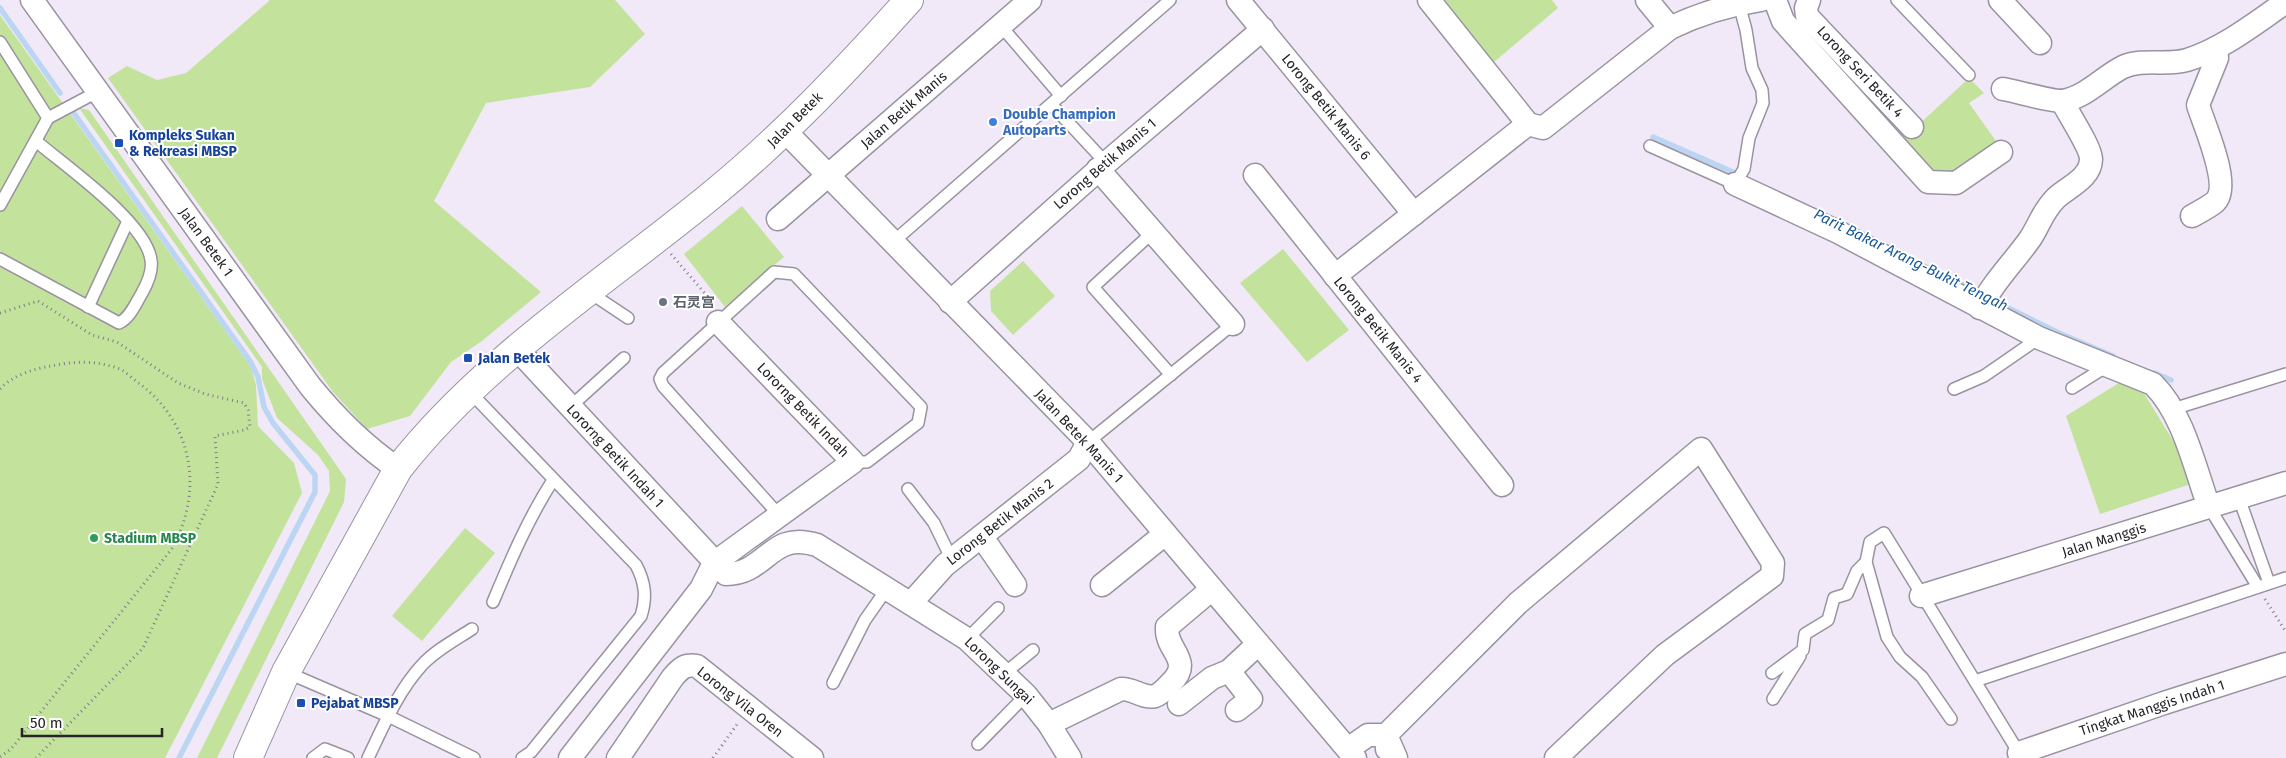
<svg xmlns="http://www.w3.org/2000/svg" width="2286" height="758" viewBox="0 0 2286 758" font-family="'Fira Sans','Noto Sans SC',sans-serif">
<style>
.green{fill:#c3e39d}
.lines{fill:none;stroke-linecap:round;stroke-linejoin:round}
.stream{stroke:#bbd5f2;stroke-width:5.5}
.service-casing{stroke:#9993a0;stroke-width:14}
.minor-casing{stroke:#9993a0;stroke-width:25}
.tertiary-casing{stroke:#9993a0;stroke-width:30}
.path{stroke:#827d87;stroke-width:3;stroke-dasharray:1 4;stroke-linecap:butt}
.service{stroke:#fff;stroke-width:11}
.minor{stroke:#fff;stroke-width:22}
.tertiary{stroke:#fff;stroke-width:28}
.shop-dot{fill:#3f7fe0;stroke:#fff;stroke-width:2}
.transit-dot{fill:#1a4fb4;stroke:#fff;stroke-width:2}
.worship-dot{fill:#6b7280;stroke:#fff;stroke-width:2}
.leisure-dot{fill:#2e9e5b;stroke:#fff;stroke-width:2}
.labels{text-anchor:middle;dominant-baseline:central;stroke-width:4;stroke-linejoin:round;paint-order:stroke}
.street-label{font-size:14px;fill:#262329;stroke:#fff}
.shop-label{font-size:14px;font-weight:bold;fill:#366cbe;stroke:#fff;text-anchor:start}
.transit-label{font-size:14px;font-weight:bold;fill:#164399;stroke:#fff;text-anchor:start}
.worship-label{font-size:14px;font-weight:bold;fill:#5b616d;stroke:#fff;text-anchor:start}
.leisure-label{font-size:14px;font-weight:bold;fill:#27864d;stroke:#fff;text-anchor:start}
.water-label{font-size:15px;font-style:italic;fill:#16599a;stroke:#fff}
</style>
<rect width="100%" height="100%" fill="#f1e9f8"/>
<g class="green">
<path d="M270,0H615L645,34L590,87L486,103L434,201L541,292L482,341L451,362L410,416L367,429L333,392L108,78L127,66L157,80L186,73Z"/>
<path d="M1445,0H1552L1558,8L1494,62Z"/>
<path d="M0,15L251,367L256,385L258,426L294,463L302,493L165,758H0Z"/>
<path d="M1969,78L1984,93L1969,103L1998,144L1954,174L1930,171L1902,140Z"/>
<path d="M79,108L89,110L346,479L344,502L217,758H197L330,491L329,471L318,455L277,418L262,379V367Z"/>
<path d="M742,206L784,257L725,307L684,254Z"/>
<path d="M1283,249L1349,330L1307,362L1240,283Z"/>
<path d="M1023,261L1055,296L1013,335L991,311L990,291Z"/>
<path d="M2122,381L2139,385L2183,457L2191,484L2100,514L2066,416Z"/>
<path d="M465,528L495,553L422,641L392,616Z"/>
</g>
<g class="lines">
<g class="stream">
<path d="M0,8L60,93"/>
<path d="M73,112L250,361L258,377L264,407L273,423L315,475V492L179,758"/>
<path d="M1653,137L1742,176"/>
<path d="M1961,284L1982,295"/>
<path d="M1990,299L2061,334L2113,356"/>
<path d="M2154,373L2171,380"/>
</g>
<g class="service-casing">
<g id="service">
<path d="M1897,0L1969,75"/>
<path d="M1001,26L1061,96"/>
<path d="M0,42L48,118L97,92"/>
<path d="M1052,105L1106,163"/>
<path d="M1650,146L1735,184L1744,169L1749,138L1763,103L1762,90L1752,68L1746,30L1739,4"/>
<path d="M0,205L48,118"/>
<path d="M1153,232L1093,287L1171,375"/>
<path d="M893,242L1170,0"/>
<path d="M0,259L119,323C130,318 136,303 142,293C147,284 153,271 151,260C146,222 65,166 36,141"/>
<path d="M589,292L628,318"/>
<path d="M88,307L128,221"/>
<path d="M2072,388L2107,366"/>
<path d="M1954,389L1984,376L2039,338"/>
<path d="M470,392L636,565C645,582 647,597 641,616L531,752L522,758"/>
<path d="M570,407L624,358"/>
<path d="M2173,409L2286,374"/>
<path d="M1088,442L1233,324"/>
<path d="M908,489L934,523L952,560"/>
<path d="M2239,498L2269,583"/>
<path d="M2209,507L2258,587"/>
<path d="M779,515L663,386L660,379L663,373L774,272L794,274L921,407L918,423L867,462H853"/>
<path d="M1866,562L1887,637L1900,657L1922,677L1951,719"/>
<path d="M493,602C511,559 528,519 553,480"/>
<path d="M967,639L998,608"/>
<path d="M286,672L388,716L474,758"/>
<path d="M1005,673L1033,650"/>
<path d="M1772,673L1803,650L1805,634L1828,620L1834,598L1847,594L1857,571L1866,562L1870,542L1884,533L2019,753"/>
<path d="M1975,681L2286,578"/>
<path d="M833,683L865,620L886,590"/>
<path d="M1773,699L1800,656"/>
<path d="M978,744L1026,695"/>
<path d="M313,758L325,749L348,758"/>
<path d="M368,758C383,727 398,691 422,665C436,650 455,640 472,629"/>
</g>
</g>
<g class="minor-casing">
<g id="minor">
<path d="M32,0L310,386C336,418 364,446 398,469"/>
<path d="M1238,0L1414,214"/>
<path d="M1429,0L1528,124"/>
<path d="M1647,0L1670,28"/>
<path d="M1775,0L1783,21L1928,182L1956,183L2001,152"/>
<path d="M1809,0L1806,8L1807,16L1912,127"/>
<path d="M2000,0L2040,43"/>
<path d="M2003,89C2015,91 2053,102 2063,101C2086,97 2103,77 2123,67C2143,58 2166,66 2187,60C2223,49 2255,23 2286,2"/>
<path d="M1528,124L1543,128L1670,28C1699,14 1729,5 1761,0"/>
<path d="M784,130L1088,442L1355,758"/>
<path d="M1098,169L1233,324"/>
<path d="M1255,175L1502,485"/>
<path d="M1735,184L1838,232L2039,338L2153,384C2184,415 2194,466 2209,507"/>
<path d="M2192,216C2199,212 2209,207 2215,202C2232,186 2204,125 2198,105L2217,58L2216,48"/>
<path d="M778,219L1030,0"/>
<path d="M1335,276L1528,124"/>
<path d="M950,302L1106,163L1263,29"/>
<path d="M1980,308C1993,282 2013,263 2030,239C2040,224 2042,212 2056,198C2068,187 2091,178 2091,159C2091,148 2068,113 2062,101"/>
<path d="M516,348L726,574C767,574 770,530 817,545L967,639L1026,695L1049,724L1070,758"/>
<path d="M982,537L1015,585"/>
<path d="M1102,585L1165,534"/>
<path d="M1921,596L2286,483"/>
<path d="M911,603L945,565L1079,459L1088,442"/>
<path d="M1229,671L1251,699L1237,710"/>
<path d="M1179,704L1212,678L1229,671L1258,644"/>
<path d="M1049,724L1121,689C1133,688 1143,699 1155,696C1161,694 1166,688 1170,684C1195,660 1165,651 1167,627L1212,589"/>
<path d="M1348,749L1368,735H1386L1387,749"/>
<path d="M2019,753L2164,703L2286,664"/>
<path d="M570,758L701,589L714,563L853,462L718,322"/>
<path d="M618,758L673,677C681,668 685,664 697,666L812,758"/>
<path d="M1396,758L1386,735L1518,603L1701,449L1773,563L1772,576L1665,655L1556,758"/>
</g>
</g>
<g class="tertiary-casing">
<path id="tertiary" d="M248,758L286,672L398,469C484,359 606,282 713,194C784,136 848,68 909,0"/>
</g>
<g class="path">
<path d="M671,254L714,304"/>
<path d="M0,313L38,301L92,335L117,342L178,383L205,394L244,403L248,410L250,427L244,430L215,436L218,484L143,648L36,758"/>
<path d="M0,389C13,375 33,369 51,366C74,361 100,360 122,370C128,374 134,380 140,384C194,425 204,493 171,550L11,749L0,757"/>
<path d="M2265,599L2286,632"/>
<path d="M713,758L738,723"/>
</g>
<use href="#service" class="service"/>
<use href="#minor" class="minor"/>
<use href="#tertiary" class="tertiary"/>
</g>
<circle class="shop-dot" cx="993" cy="122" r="5"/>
<g class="transit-dot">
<rect x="114" y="138" width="10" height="10" rx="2.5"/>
<rect x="463" y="353" width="10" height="10" rx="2.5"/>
<rect x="296" y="698" width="10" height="10" rx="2.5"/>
</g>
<circle class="worship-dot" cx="663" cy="302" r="5"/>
<circle class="leisure-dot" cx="94" cy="538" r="5"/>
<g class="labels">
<g class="street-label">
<text transform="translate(1860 72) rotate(47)">Lorong Seri Betik 4</text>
<text transform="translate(1326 107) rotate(51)">Lorong Betik Manis 6</text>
<text transform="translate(904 110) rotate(-41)">Jalan Betik Manis</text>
<text transform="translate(795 120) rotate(-45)">Jalan Betek</text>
<text transform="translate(1105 164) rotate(-41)">Lorong Betik Manis 1</text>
<text transform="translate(206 242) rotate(54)">Jalan Betek 1</text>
<text transform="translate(1378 330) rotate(51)">Lorong Betik Manis 4</text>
<text transform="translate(803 410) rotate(46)">Lororng Betik Indah</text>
<text transform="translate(1079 436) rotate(47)">Jalan Betek Manis 1</text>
<text transform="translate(615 456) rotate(47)">Lororng Betik Indah 1</text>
<text transform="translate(1000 522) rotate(-38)">Lorong Betik Manis 2</text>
<text transform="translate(2104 540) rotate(-17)">Jalan Manggis</text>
<text transform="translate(999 671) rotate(44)">Lorong Sungai</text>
<text transform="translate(740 702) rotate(38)">Lorong Vila Oren</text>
<text transform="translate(2152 708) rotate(-18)">Tingkat Manggis Indah 1</text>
</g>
<g class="shop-label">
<text x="1003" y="114">Double Champion<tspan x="1003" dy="16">Autoparts</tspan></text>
</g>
<g class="transit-label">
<text x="129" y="135">Kompleks Sukan<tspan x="129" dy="16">&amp; Rekreasi MBSP</tspan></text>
<text x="478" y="358">Jalan Betek</text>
<text x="311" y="703">Pejabat MBSP</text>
</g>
<g class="worship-label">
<text x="673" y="302">石灵宫</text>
</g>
<g class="leisure-label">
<text x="104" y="538">Stadium MBSP</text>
</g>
<g class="water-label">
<text transform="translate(1911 260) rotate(26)">Parit Bakar Arang-Bukit Tengah</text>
</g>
</g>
<path d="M22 728v8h140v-8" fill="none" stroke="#262329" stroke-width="2.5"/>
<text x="30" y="728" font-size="15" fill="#262329" stroke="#ffffff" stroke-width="4" paint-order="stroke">50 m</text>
</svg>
